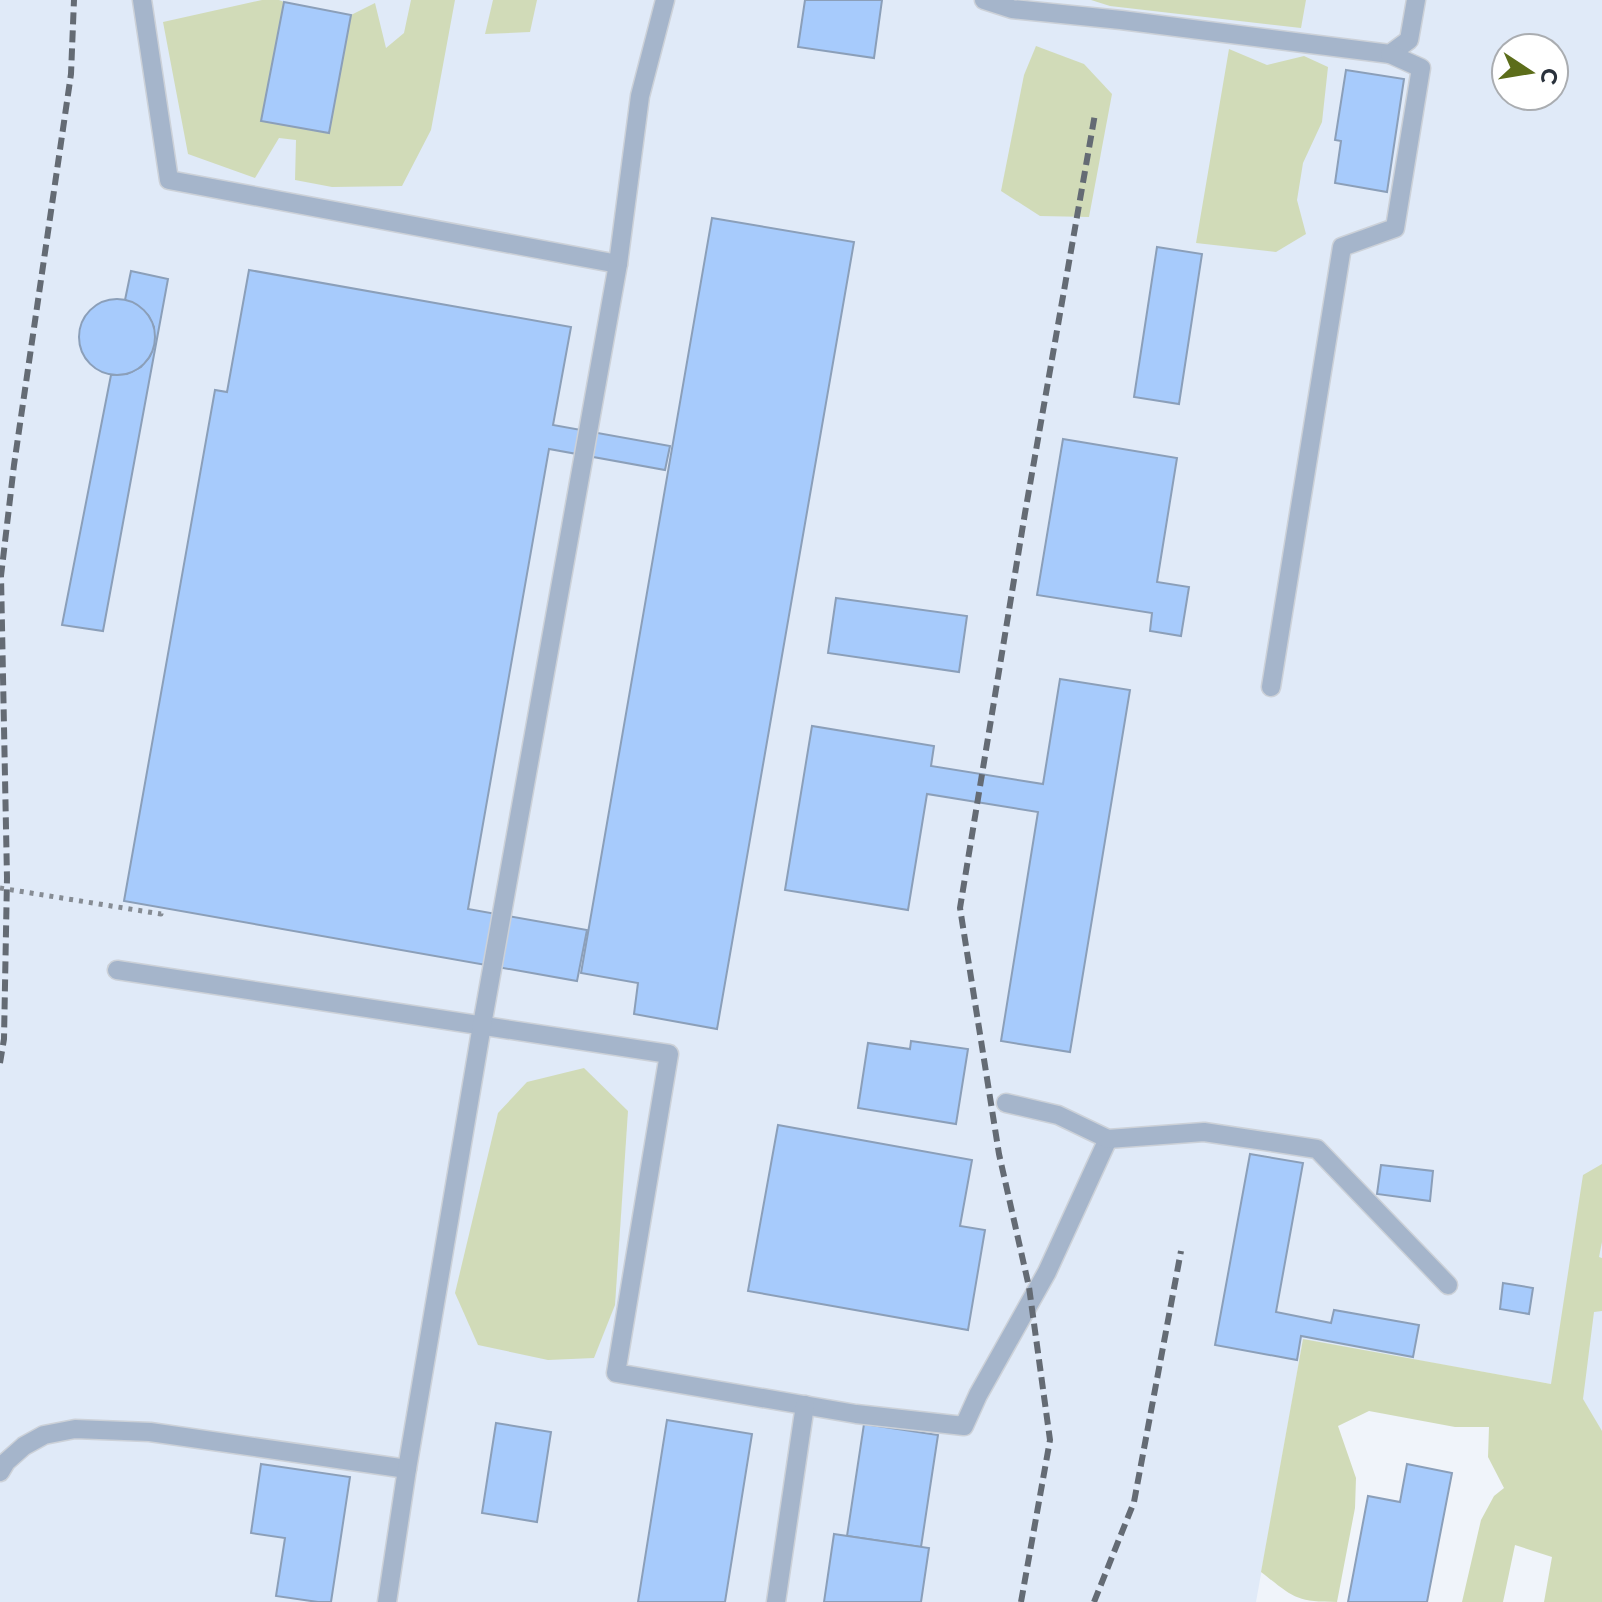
<svg xmlns="http://www.w3.org/2000/svg" width="1602" height="1602" viewBox="0 0 1602 1602" font-family="Montserrat,sans-serif">
<style>
.built{fill:#e0eaf8;fill-rule:evenodd}
.green{fill:#d1dbb8}
.building{fill:#a7cbfc;stroke:#8b9fb9;stroke-width:2}
.lines{fill:none;stroke-linecap:round;stroke-linejoin:round}
.service-casing{stroke:#ccd1d8;stroke-width:21}
.service{stroke:#a5b5cb;stroke-width:18}
.rail{stroke:#646b74;stroke-width:6;stroke-dasharray:12 6;stroke-linecap:butt}
.path-bridge{stroke:#868c94;stroke-width:5;stroke-dasharray:4 6;stroke-linecap:butt}
</style>
<rect width="100%" height="100%" fill="#f0f4fa"/>
<path class="built" d="M0,0H1602V1602L1551,1384L1303,1340L1256,1602H0ZM1506,48H1554V96H1506Z"/>
<g class="green">
<path d="M262,0H279L284,2L262,120L329,133L351,15L375,3L386,48L404,33L411,0H455L431,130L402,186L332,187L295,180L296,140L279,138L255,178L188,154L163,22Z"/>
<path d="M493,0H537L530,32L485,34Z"/>
<path d="M1091,0H1306L1301,28L1110,6Z"/>
<path d="M1036,46L1084,64L1112,94L1089,217L1040,216L1001,191L1024,75Z"/>
<path d="M1229,49L1267,65L1304,56L1328,67L1322,122L1303,163L1297,200L1306,234L1276,252L1196,243Z"/>
<path d="M584,1068L628,1111L615,1305L594,1358L548,1360L478,1345L455,1293L498,1113L527,1082Z"/>
<path d="M1602,1164V1242L1599,1257L1602,1258V1311L1594,1312L1583,1399L1602,1431V1602H1544L1552,1557L1515,1545L1503,1602H1462L1481,1520L1494,1496L1504,1488L1488,1457L1489,1427H1455L1369,1411L1338,1426L1356,1478L1355,1508L1337,1602C1295,1602 1293,1597 1261,1572L1303,1339L1551,1384L1583,1175Z"/>
</g>
<g class="building">
<path d="M805,0H882L874,58L798,47Z"/>
<path d="M284,2L351,15L329,133L261,121Z"/>
<path d="M1346,70L1404,79L1387,192L1335,183L1341,141L1335,140Z"/>
<path d="M712,218L854,242L717,1029L634,1014L638,983L581,973Z"/>
<path d="M1157,247L1202,254L1179,404L1134,397Z"/>
<path d="M249,270L571,327L553,425L670,446L665,470L549,449L468,909L587,930L577,981L124,901L215,390L227,392Z"/>
<path d="M131,271L168,279L103,631L62,625L111,375L127,374L141,367L150,356L154,343V327L148,315L138,306L125,300Z"/>
<circle cx="117" cy="337" r="38"/>
<path d="M1063,439L1177,458L1157,582L1189,587L1181,636L1150,631L1152,613L1037,595Z"/>
<path d="M836,598L967,616L959,672L828,653Z"/>
<path d="M1060,679L1130,690L1070,1052L1001,1041L1038,812L927,794L908,910L785,890L812,726L934,746L931,766L1043,784Z"/>
<path d="M911,1041L968,1049L956,1124L858,1108L868,1043L910,1049Z"/>
<path d="M778,1125L972,1160L960,1226L985,1230L968,1330L748,1291Z"/>
<path d="M1250,1154L1303,1163L1276,1312L1331,1323L1334,1310L1419,1325L1413,1357L1301,1336L1297,1360L1215,1345Z"/>
<path d="M1381,1165L1433,1171L1430,1201L1377,1194Z"/>
<path d="M1503,1283L1533,1288L1529,1314L1500,1309Z"/>
<path d="M667,1420L752,1434L725,1602H638Z"/>
<path d="M496,1423L551,1432L537,1522L482,1513Z"/>
<path d="M864,1424L938,1435L921,1547L847,1536Z"/>
<path d="M261,1464L350,1477L331,1602H318L276,1596L285,1538L251,1533Z"/>
<path d="M1407,1464L1452,1473L1427,1602H1348L1368,1496L1400,1502Z"/>
<path d="M834,1534L929,1548L921,1602H824Z"/>
</g>
<g class="lines">
<g class="service-casing">
<g id="service">
<path d="M142,0L169,180L618,264"/>
<path d="M984,0L1012,9L1121,20L1390,54L1409,40L1416,0"/>
<path d="M1271,687L1342,247L1395,228L1421,68L1390,54"/>
<path d="M117,970L669,1054L616,1373L856,1414L964,1426L978,1395L1047,1272L1108,1139"/>
<path d="M1006,1103L1058,1115L1108,1139L1204,1132L1317,1149L1448,1285"/>
<path d="M0,1472L6,1462L24,1446L44,1435L75,1429L150,1432L407,1469"/>
<path d="M387,1602L407,1469L482,1025L618,264L640,96L665,0"/>
<path d="M776,1602L805,1405"/>
</g>
</g>
<use href="#service" class="service"/>
<g class="rail">
<path d="M0,1063L4,1039L7,878L1,576L14,465L71,74L74,0"/>
<path d="M1021,1602L1050,1440L1029,1287L999,1154L960,908L1025,513L1095,114"/>
<path d="M1094,1602L1134,1502L1181,1251"/>
</g>
<path class="path-bridge" d="M0,888L161,914L162,908"/>
</g>
<g transform="translate(1530 72) rotate(102)"><circle r="38" fill="#ffffff" stroke="#aaadb1" stroke-width="2"/>
<path d="M0-6L14 30L0 20L-14 30Z" fill="#5c6d1a"/>
<text y="-12" font-size="22" font-weight="bold" text-anchor="middle" fill="#2a323c">С</text>
</g>
</svg>
